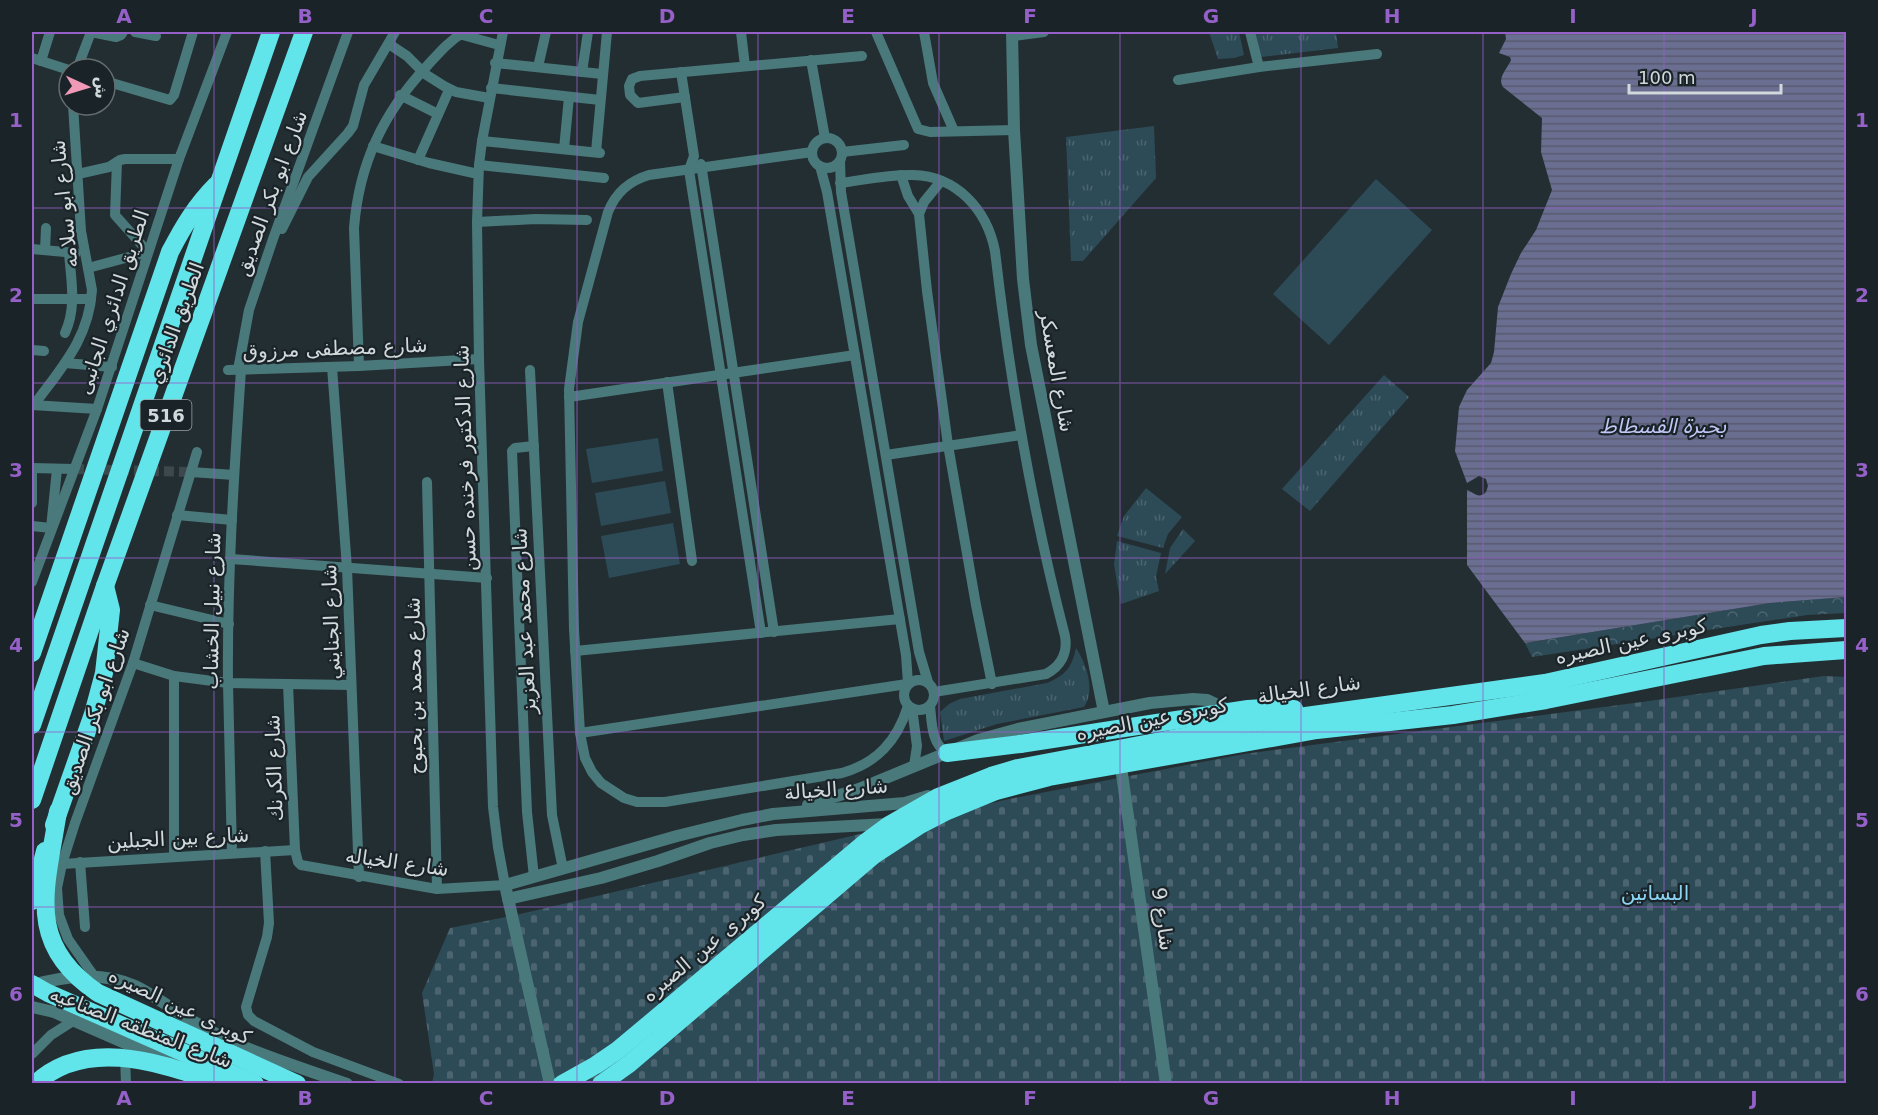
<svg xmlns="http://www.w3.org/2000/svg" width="1878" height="1115" viewBox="0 0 1878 1115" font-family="'DejaVu Sans','Noto Sans Arabic',sans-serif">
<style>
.grass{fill:url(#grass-tufts)}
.forest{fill:url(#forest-crowns)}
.cemetery{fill:url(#cemetery-stones)}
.pitch{fill:#2d4b57}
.water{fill:url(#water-rules)}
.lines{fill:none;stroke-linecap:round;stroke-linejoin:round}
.minor-tunnel{stroke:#3d484c;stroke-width:10;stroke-dasharray:10 5;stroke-linecap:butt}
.minor{stroke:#4a797b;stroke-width:10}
.tertiary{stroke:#4a797b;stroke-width:12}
.motorway{stroke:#61e4ea;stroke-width:18}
.motorway-bridge{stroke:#61e4ea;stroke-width:18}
.grid{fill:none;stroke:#9560c8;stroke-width:1.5;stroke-opacity:0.55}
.labels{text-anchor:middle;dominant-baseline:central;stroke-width:4.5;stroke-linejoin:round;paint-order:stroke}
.shield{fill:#1a2428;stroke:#9ba3a6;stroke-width:1.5}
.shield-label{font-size:18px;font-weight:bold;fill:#d2d9dc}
.street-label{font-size:20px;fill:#d2d9dc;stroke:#1a2428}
.park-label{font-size:20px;fill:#89d3f1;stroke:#1a2428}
.water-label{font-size:21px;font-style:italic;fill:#c1c8f8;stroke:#1a2428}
.neatline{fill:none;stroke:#9560c8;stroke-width:2}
.grid-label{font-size:20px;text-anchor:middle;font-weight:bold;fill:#9560c8}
</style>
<defs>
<pattern id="grass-tufts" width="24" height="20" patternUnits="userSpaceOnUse" patternTransform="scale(1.5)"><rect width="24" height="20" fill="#2d4b57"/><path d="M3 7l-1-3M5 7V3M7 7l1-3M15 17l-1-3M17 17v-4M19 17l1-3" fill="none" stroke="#4b646f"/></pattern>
<pattern id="forest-crowns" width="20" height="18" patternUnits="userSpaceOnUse" patternTransform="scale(1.5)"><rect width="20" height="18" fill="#2d4b57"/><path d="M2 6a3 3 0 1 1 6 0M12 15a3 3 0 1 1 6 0" fill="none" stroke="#4b646f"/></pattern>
<pattern id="cemetery-stones" width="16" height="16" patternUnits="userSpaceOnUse" patternTransform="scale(1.5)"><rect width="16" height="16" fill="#2d4b57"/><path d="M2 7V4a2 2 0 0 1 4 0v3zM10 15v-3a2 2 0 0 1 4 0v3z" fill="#4b646f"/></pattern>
<pattern id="water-rules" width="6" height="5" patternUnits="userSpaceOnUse" patternTransform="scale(1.5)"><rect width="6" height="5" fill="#6a6f92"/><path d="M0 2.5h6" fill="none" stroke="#575a6e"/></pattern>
</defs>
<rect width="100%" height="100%" fill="#232e32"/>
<g class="grass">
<path d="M1209,32H1239L1244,55L1234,58L1218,59Z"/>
<path d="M1255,32H1336L1338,48L1261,57Z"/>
<path d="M1154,126L1156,178L1083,261H1071L1066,137Z"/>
<path d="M1384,375L1409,397L1310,511L1282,489Z"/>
<path d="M1146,488L1182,517L1168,534L1163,548L1117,536L1124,516Z"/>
<path d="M1183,529L1195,541L1165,574L1170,548Z"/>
<path d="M1117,541L1161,553L1156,577L1159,591L1121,604L1114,565Z"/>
<path d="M1076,648C1086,663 1096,690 1084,707L997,724L944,741L940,712L949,704L960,699L1047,683C1066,675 1072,667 1076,648Z"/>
</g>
<path class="forest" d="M1846,597V613L1807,615L1532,657L1525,643L1770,603Z"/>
<path class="cemetery" d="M1824,676L1846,677V1083H432L434,1074L422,993L450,928L516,915L1009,799L1244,754L1642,702Z"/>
<g class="pitch">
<path d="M1376,179L1432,230L1329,345L1273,294Z"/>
<path d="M658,438L663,471L592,483L586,449Z"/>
<path d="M665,481L671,513L601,526L595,493Z"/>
<path d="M673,523L680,564L609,578L601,536Z"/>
</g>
<path class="water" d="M1505,32H1846V597L1770,603L1525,643L1467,565V490C1474,492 1478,500 1486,492L1488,486L1486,479L1479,476L1467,483L1455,451L1459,407L1467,390L1491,363L1494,352L1498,307L1511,274L1521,253L1536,230L1552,190L1541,152L1542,118L1503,87C1497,78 1507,69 1511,60L1510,57L1499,53L1506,39Z"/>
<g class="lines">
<path class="minor-tunnel" d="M74,469L191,472"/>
<g class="minor">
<path d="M91,32L116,37L121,35L123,32"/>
<path d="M135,32L156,36"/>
<path d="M741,32L745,66"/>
<path d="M876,32L918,129L930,132L1014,130"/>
<path d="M924,32L933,83L954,131"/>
<path d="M1250,32L1259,67"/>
<path d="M459,34L499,45"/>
<path d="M1013,36L1044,32"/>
<path d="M389,44L407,56L425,74L444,86L456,92L489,98"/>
<path d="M32,58L69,70"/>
<path d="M811,60L825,138"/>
<path d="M41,61L50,32"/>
<path d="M495,63L602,74"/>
<path d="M538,67L546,32"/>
<path d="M77,69L91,32"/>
<path d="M582,72L588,32"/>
<path d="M681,72L694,156L689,170L761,633"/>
<path d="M1178,80L1259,67L1377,54"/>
<path d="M105,81L170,100L174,95L193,32"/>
<path d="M491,88L600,100"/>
<path d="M400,95L438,114"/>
<path d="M685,97L638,103L630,95L629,86L632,79L640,76L862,56"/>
<circle cx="827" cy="153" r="15"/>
<path d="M482,141L600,153"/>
<path d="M373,146L429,163L478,174"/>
<path d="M564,149L569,97"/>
<path d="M596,152L607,32"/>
<path d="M812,152L649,175C629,181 616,192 608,212L578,322L569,389L574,629L580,733L585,758L592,772L601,783L624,798L637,802H665L842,773C877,763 897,741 908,706"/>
<path d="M842,152L904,145"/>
<path d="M418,160L449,90"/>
<path d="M840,161L841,192L919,652L928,682"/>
<path d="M701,164L774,632"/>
<path d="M479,165L604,178"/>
<path d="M820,166L827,192L906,655L908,683"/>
<path d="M78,174L109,167L120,160L125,159H179"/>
<path d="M901,175L908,196L919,214L927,291L948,445L976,605L992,684"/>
<path d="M840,183C864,180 889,174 913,175C957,176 987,210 995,251C1010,381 1032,509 1065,636C1068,653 1061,666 1046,674L934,692"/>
<path d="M919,214L924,202L941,181"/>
<path d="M477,222L536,219L587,220"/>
<path d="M282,229L308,177L348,133L353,126L364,85L395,32"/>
<path d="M32,249L76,253"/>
<path d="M45,250L46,228"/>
<path d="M88,268L148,252L115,215L117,162"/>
<path d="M32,299H91"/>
<path d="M65,333C77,307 71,280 69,253"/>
<path d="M32,350L44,351"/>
<path d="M65,363L112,367"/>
<path d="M359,366L354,228C359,164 383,113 427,66C439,53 449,41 464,32"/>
<path d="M332,367L347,568L359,877"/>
<path d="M228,370L359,366L479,359"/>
<path d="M238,370L249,310L273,239L348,32"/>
<path d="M530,370L552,815L563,869"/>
<path d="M667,382L692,561"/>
<path d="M569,397L855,355"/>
<path d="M32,405L97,409"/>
<path d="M34,405C61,368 89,339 92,290L81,231L73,105"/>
<path d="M534,446L515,448L512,451L527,812L534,877"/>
<path d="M886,455L1021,435"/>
<path d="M32,468L74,469"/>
<path d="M32,468V503"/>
<path d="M191,472L234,475"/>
<path d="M427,482L437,889"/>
<path d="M177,515L232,520"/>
<path d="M32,526L51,528L57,469"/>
<path d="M231,559L487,578"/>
<path d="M32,582L97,409L179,159L227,32"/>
<path d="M150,605L229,624"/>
<path d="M575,651L900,619"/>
<path d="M133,663L174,676L228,683L351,685"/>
<path d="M174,676V856"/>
<circle cx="919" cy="695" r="15"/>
<path d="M288,684L295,850L298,862L301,865L437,889L505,885L498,847L493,807L479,359L477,222L479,165L482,141L503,32"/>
<path d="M930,706C932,723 931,743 947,753"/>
<path d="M912,708L917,746L914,766"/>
<path d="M580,733L907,684"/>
<path d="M265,851L269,923L267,937L246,1007L248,1015L254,1021L313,1052L399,1084"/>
<path d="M232,853C231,797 229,741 228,684C227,579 234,474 241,370"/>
<path d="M80,862L85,927"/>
<path d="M62,864L295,850"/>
<path d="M94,976L68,939L59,915L57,888L62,864L75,823L133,663L197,452"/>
<path d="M32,1054L51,1035L73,1021"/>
<path d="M125,1055L126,1084"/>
</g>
<g class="tertiary">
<path d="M1012,32L1014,130L1023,279L1031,345L1104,712"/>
<path d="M1120,760L1166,1084"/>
<path d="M808,805L859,789L978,740L1018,729L1150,703L1193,699L1207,700L1230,711"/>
<path d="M508,899L601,878L658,861L710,843L743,835L776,830L888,824"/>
<path d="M32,985C66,976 102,971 135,986C148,992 159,1000 170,1007C190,1020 209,1031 230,1041C268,1058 308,1070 347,1084"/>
<path d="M32,1007L54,1012L125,1043L176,1061"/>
<path d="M550,1084L505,885L677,836L742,820L773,814L905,803L928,796"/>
</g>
<g class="motorway">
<path d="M32,725L271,32"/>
<path d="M947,753L1020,744"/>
<path d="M32,800L105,586L304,32"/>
<path d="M54,825L93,714L104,673L111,610L105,586"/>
<path d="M32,901L45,851"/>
</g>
<g class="motorway-bridge">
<path d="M32,653L170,252C183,227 196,205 216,185"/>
<path d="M1020,744L1248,709L1264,708L1294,709"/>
<path d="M58,811C47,886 23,943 98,993L297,1084"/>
<path d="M32,984L48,993L255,1084"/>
<path d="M35,1084C88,1035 164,1065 223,1084"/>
<path d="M562,1084L596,1065L618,1050L866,842L889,825L938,797L991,776L1018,768L1261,722L1545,683L1761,635L1790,631L1846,628"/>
<path d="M601,1084L629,1064L874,855L920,825L945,812L996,791L1049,777L1317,730L1453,715L1546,700L1764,656L1846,650"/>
</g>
</g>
<path class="grid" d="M214,32V1084M395,32V1084M577,32V1084M758,32V1084M939,32V1084M1120,32V1084M1301,32V1084M1483,32V1084M1664,32V1084M32,208H1846M32,383H1846M32,558H1846M32,732H1846M32,907H1846"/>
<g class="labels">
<rect class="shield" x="140.5" y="400" width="51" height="30" rx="4.5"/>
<g class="shield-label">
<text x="166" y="415">516</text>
</g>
<g class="street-label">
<text transform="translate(271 193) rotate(-70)">شارع ابو بكر الصديق</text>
<text transform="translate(64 204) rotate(-96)">شارع ابو سلامه</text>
<text transform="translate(113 302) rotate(-72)">الطريق الدائري الجانبى</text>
<text transform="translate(176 323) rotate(-70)">الطريق الدائري</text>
<text transform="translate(335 348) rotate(-2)">شارع مصطفى مرزوق</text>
<text transform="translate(1057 371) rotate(80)">شارع المعسكر</text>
<text transform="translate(465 458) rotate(-92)">شارع الدكتور فرخنده حسن</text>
<text transform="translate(212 611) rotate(-89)">شارع نبيل الخشاب</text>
<text transform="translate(524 621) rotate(-93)">شارع محمد عبد العزيز</text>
<text transform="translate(331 622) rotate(-92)">شارع الجنايني</text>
<text transform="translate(1631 641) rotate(-12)">كوبرى عين الصيره</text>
<text transform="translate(414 686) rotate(-91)">شارع محمد بن بحبوح</text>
<text transform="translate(1309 689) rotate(-8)">شارع الخيالة</text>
<text transform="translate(95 711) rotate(-71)">شارع ابو بكر الصديق</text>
<text transform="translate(1152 719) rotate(-11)">كوبرى عين الصيره</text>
<text transform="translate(274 768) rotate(-92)">شارع الكرنك</text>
<text transform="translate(836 789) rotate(-4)">شارع الخيالة</text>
<text transform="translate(178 838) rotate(-3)">شارع بين الجبلين</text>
<text transform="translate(397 862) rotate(8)">شارع الخياله</text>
<text transform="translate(1163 919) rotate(82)">شارع 9</text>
<text transform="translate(704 948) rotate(-40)">كوبرى عين الصيره</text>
<text transform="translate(180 1006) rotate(25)">كوبرى عين الصيره</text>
<text transform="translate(141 1027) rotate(21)">شارع المنطقه الصناعيه</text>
</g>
<g class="park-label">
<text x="1655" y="893">البساتين</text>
</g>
<g class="water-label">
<text x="1663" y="426">بحيرة الفسطاط</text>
</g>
</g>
<rect width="1878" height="1115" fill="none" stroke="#1a2428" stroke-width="66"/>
<g transform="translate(87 87) rotate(94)"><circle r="28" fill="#1a2428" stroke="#646c70" stroke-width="1.5"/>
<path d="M0-4.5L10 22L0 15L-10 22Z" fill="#f09ab7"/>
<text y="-9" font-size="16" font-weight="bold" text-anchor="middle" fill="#d2d9dc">ش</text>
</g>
<path d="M1629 84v9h152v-9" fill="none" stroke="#d2d9dc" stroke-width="3"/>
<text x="1638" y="84" font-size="18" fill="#d2d9dc" stroke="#1a2428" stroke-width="4.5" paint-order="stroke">100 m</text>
<rect x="33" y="33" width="1812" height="1049" class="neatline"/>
<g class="grid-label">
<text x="124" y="23">A</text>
<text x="305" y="23">B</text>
<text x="486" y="23">C</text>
<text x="667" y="23">D</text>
<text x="848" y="23">E</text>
<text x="1030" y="23">F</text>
<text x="1211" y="23">G</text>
<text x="1392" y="23">H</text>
<text x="1573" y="23">I</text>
<text x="1754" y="23">J</text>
<text x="16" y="127">1</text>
<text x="1862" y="127">1</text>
<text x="16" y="302">2</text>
<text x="1862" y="302">2</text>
<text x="16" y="477">3</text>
<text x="1862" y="477">3</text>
<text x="16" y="652">4</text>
<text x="1862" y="652">4</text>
<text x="16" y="827">5</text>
<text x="1862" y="827">5</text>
<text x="16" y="1001">6</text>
<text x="1862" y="1001">6</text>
<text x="124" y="1105">A</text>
<text x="305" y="1105">B</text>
<text x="486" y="1105">C</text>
<text x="667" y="1105">D</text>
<text x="848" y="1105">E</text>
<text x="1030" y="1105">F</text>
<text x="1211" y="1105">G</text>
<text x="1392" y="1105">H</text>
<text x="1573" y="1105">I</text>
<text x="1754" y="1105">J</text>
</g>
</svg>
